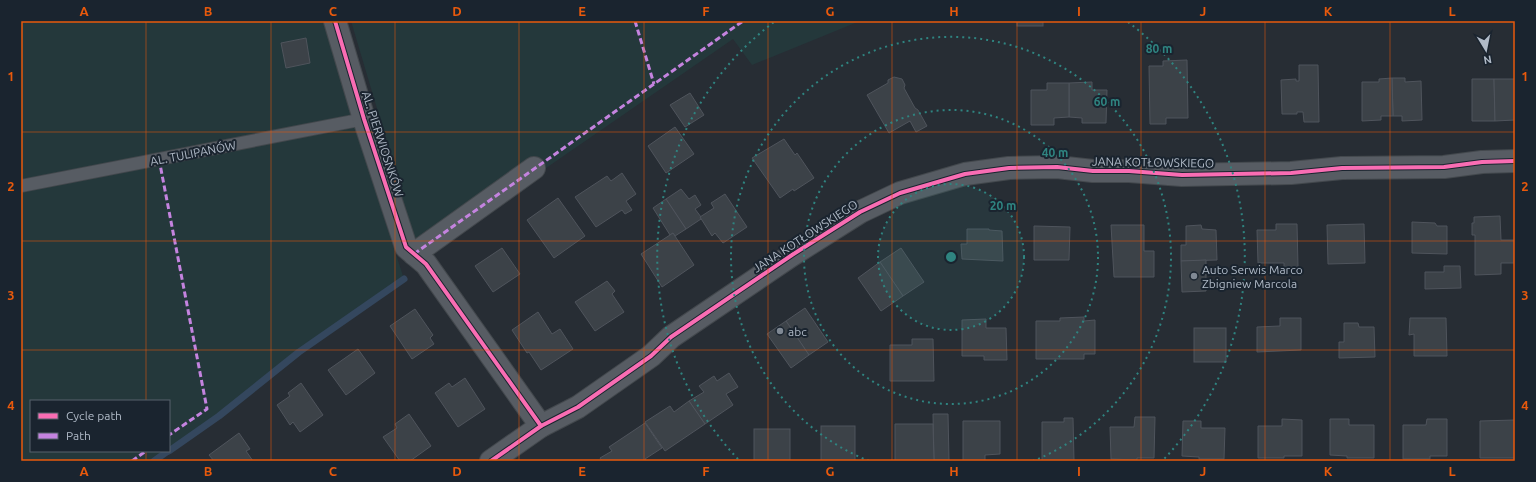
<svg xmlns="http://www.w3.org/2000/svg" width="1536" height="482" viewBox="0 0 1536 482" font-family="Ubuntu,sans-serif">
<style>
.green{fill:#24383b}
.lines{fill:none;stroke-linecap:round;stroke-linejoin:round}
.stream{stroke:#34475e;stroke-width:7}
.building{fill:#3c4248;stroke:#4f545c}
.lane-casing{stroke:#43484d;stroke-width:14}
.street-casing{stroke:#43484d;stroke-width:24}
.lane{stroke:#575c63;stroke-width:12}
.street{stroke:#575c63;stroke-width:22}
.quiet{stroke:#c483df;stroke-width:3;stroke-dasharray:6 3;stroke-linecap:butt}
.cycleway-casing{stroke:#1a242f;stroke-width:6}
.cycleway{stroke:#f96db3;stroke-width:4}
.grid{fill:none;stroke:#e8590c;stroke-width:1;stroke-opacity:0.55}
.ring{fill:none;stroke:#2f8480;stroke-width:2;stroke-dasharray:2 4}
.poi-dot{fill:#808994;stroke:#1a242f;stroke-width:1.5}
.labels{text-anchor:middle;dominant-baseline:central;stroke-width:4;stroke-linejoin:round;paint-order:stroke}
.street-label{font-size:12px;fill:#b0bac7;stroke:#1a242f}
.poi-label{font-size:12px;fill:#b0bac7;stroke:#1a242f;text-anchor:start}
.centre{fill:#2f8480;stroke:#1a242f;stroke-width:2}
.ring-label{font-size:12px;text-anchor:middle;font-weight:bold;fill:#2f8480;stroke:#1a242f;stroke-width:4;stroke-linejoin:round;paint-order:stroke}
.neatline{fill:none;stroke:#e8590c;stroke-width:1.5}
.grid-label{font-size:13px;text-anchor:middle;font-weight:bold;fill:#e8590c}
</style>
<rect width="100%" height="100%" fill="#272d34"/>
<g class="green">
<path d="M21,21H326L360,126L385,221L404,279L299,352L219,416L169,450V401H31V451H167L153,461H21Z"/>
<path d="M351,21H860L752,65L733,39L536,175L413,242L392,159Z"/>
</g>
<g class="lines">
<g class="stream">
<path d="M169,451L219,416L299,352L404,279"/>
<path d="M154,461L168,451"/>
</g>
</g>
<g class="building">
<rect x="1017" y="21" width="26" height="5"/>
<path d="M306,38L310,63L286,68L281,43Z"/>
<path d="M1187,60L1188,118H1166V124H1150L1149,66H1163V61Z"/>
<path d="M1299,65H1318L1319,122H1304L1303,112H1297V114H1282L1281,80L1296,79V81H1299Z"/>
<path d="M894,77L902,79L905,85L904,88L915,108L918,110L927,126L916,132L910,121L889,133L867,95L888,83V80Z"/>
<path d="M1392,78H1405V82L1421,81L1422,120L1402,121V116H1393Z"/>
<path d="M1392,78L1393,116H1381V120L1362,121V82H1379V79Z"/>
<path d="M1472,79H1494L1495,121H1472Z"/>
<path d="M1494,79H1515V120L1495,121Z"/>
<path d="M1092,82V90H1107L1106,123H1082V118L1069,117V83Z"/>
<path d="M1047,83H1069V117L1054,118V125H1031V90H1047Z"/>
<path d="M690,93L704,115L685,127L670,105Z"/>
<path d="M675,127L694,154L666,173L648,146Z"/>
<path d="M784,139L795,155L797,153L814,178L794,191L793,189L780,198L752,158Z"/>
<path d="M622,173L636,194L626,201L632,210L625,214L622,210L596,227L575,197L607,176L611,181Z"/>
<path d="M681,189L689,199L695,195L701,205L695,209L701,217V219L686,229L666,199Z"/>
<path d="M725,194L747,227L723,243L715,233L712,236L700,217L714,208L711,203Z"/>
<path d="M558,198L585,236L554,258L527,220Z"/>
<path d="M666,199L686,229L675,236L673,233L670,235L653,208Z"/>
<path d="M1500,216L1501,240H1514V263H1501V274L1475,275V235H1472V223H1474V217Z"/>
<path d="M1412,222L1435,223L1437,226H1447V254L1412,253Z"/>
<path d="M1276,224H1297L1298,267H1284V263H1258L1257,230H1276Z"/>
<path d="M1364,224L1365,263L1328,264L1327,225Z"/>
<path d="M1111,225H1144V251H1154V277H1114Z"/>
<path d="M1201,225L1202,229L1216,230L1217,260L1181,261V245H1186V226Z"/>
<path d="M1034,226L1070,227L1069,260H1034Z"/>
<path d="M967,229H989V230L1002,231L1003,261L962,259L961,244H967Z"/>
<path d="M673,233L694,265L662,287L641,254Z"/>
<path d="M502,248L520,274L493,292L475,266Z"/>
<path d="M901,248L924,282L903,296L880,262Z"/>
<path d="M1206,260V291L1182,292L1181,261Z"/>
<path d="M880,262L903,296L881,311L858,278Z"/>
<path d="M1444,266H1460L1461,288L1425,289V272H1444Z"/>
<path d="M607,281L615,291L612,294L624,312L595,331L575,302Z"/>
<path d="M805,308L828,342L809,355L786,321Z"/>
<path d="M415,309L433,335L430,338L434,344L412,359L390,326Z"/>
<path d="M538,312L552,334L560,329L573,349L541,370L529,352L527,353L512,330Z"/>
<path d="M1084,317V321L1095,320V354H1084V359H1036V321H1060V318Z"/>
<path d="M1280,318H1301V350L1257,352V327L1280,326Z"/>
<path d="M1410,318H1446L1447,356H1414V334L1409,335Z"/>
<path d="M986,319V328H1006L1007,360H984V356H962V320Z"/>
<path d="M786,321L809,355L791,368L767,334Z"/>
<path d="M1344,323H1358L1359,327H1374L1375,357L1339,358V342H1344Z"/>
<rect x="1194" y="328" width="32" height="34"/>
<path d="M912,339H933L934,381H890V345H912Z"/>
<path d="M358,349L375,373L346,395L328,370Z"/>
<path d="M729,373L738,387L726,394L733,405L705,424L689,401L704,392L699,386L714,376L717,381Z"/>
<path d="M465,378L485,409L458,427L435,393L449,383L452,387Z"/>
<path d="M301,383L323,415L300,432L293,422L290,425L277,405L290,396L288,393Z"/>
<path d="M689,401L705,424L665,451L645,422L670,406L674,412Z"/>
<path d="M409,414L431,446L410,461H400L383,437L397,428L395,424Z"/>
<path d="M933,414H948L949,460H934Z"/>
<path d="M1135,417H1155L1154,458H1137V460L1111,459L1110,427H1134Z"/>
<path d="M1064,418H1073L1074,461H1042V422H1064Z"/>
<path d="M1282,419L1302,420V456H1284V458H1258V426H1282Z"/>
<path d="M1330,419H1349V425H1374V458H1347V456L1330,455Z"/>
<path d="M1427,419H1447V456H1430V459H1403V425H1426Z"/>
<path d="M1515,420V458H1480V421Z"/>
<path d="M963,421H1000V454L985,455V461H963Z"/>
<path d="M1183,421H1201V428H1225L1224,459H1199V457L1182,456Z"/>
<path d="M645,423L662,448L645,459L646,461H602L600,458L612,451L609,447Z"/>
<path d="M895,424H933L934,461H895Z"/>
<rect x="821" y="426" width="34" height="35"/>
<rect x="754" y="429" width="36" height="32"/>
<path d="M239,433L250,449L246,451L253,461H214L209,455Z"/>
</g>
<g class="lines">
<g class="lane-casing">
<path id="lane" d="M21,186L364,119"/>
</g>
<g class="street-casing">
<g id="street">
<path d="M335,21L364,119L406,247L426,264L541,426"/>
<path d="M414,254L534,168"/>
<path d="M491,461L541,426L578,407L651,356L671,337L792,255L860,212L900,193L965,174L1009,168L1057,167L1093,171H1129L1182,175L1291,173L1342,168L1444,167L1482,162L1515,161"/>
</g>
</g>
<use href="#lane" class="lane"/>
<use href="#street" class="street"/>
<g class="quiet">
<path d="M635,21L654,84"/>
<path d="M159,159L207,409L169,435"/>
<path d="M414,254L743,21"/>
<path d="M132,461L146,451"/>
</g>
<g class="cycleway-casing">
<g id="cycleway">
<path d="M335,21L364,119L406,247L426,264L541,426"/>
<path d="M491,461L541,426L578,407L651,356L671,337L792,255L860,212L900,193L965,174L1009,168L1057,167L1093,171H1129L1182,175L1291,173L1342,168L1444,167L1482,162L1515,161"/>
</g>
</g>
<use href="#cycleway" class="cycleway"/>
</g>
<path class="grid" d="M146,21V401M271,21V461M395,21V461M519,21V461M644,21V461M768,21V461M892,21V461M1017,21V461M1141,21V461M1265,21V461M1390,21V461M21,132H1515M21,241H1515M21,350H1515M146,451V461"/>
<circle cx="951" cy="257" r="73" fill="#2f8480" fill-opacity=".12"/>
<g class="ring">
<circle cx="951" cy="257" r="73"/>
<circle cx="951" cy="257" r="147"/>
<path d="M869 461A220 220 0 1 1 1033 461"/>
<path d="M738 459A294 294 0 0 1 774 22M1128 22A294 294 0 0 1 1164 459"/>
</g>
<g class="poi-dot">
<circle cx="1194" cy="276" r="4"/>
<circle cx="780" cy="331" r="4"/>
</g>
<g class="labels">
<g class="street-label">
<text transform="translate(383 144) rotate(72)">AL. PIERWIOSNKÓW</text>
<text transform="translate(193 153) rotate(-11)">AL. TULIPANÓW</text>
<text transform="translate(1153 162) rotate(1)">JANA KOTŁOWSKIEGO</text>
<text transform="translate(805 236) rotate(-33)">JANA KOTŁOWSKIEGO</text>
</g>
<g class="poi-label">
<text x="1202" y="269">Auto Serwis Marco<tspan x="1202" dy="14">Zbigniew Marcola</tspan></text>
<text x="788" y="331">abc</text>
</g>
</g>
<circle cx="951" cy="257" r="6" class="centre"/>
<g class="ring-label">
<text x="1159" y="53">80 m</text>
<text x="1107" y="106">60 m</text>
<text x="1055" y="157">40 m</text>
<text x="1003" y="210">20 m</text>
</g>
<rect width="1536" height="482" fill="none" stroke="#1a242f" stroke-width="44"/>
<rect x="30" y="400" width="140" height="52" fill="#1a242f" stroke="#56606c"/>
<rect x="38" y="413" width="20" height="6" fill="#f96db3" stroke="#56606c"/>
<text x="66" y="420" font-size="12" fill="#b0bac7">Cycle path</text>
<rect x="38" y="433" width="20" height="6" fill="#c483df" stroke="#56606c"/>
<text x="66" y="440" font-size="12" fill="#b0bac7">Path</text>
<g transform="translate(1486 50) rotate(170)" stroke="#1a242f" stroke-width="3" paint-order="stroke">
<path d="M0-3L7 15L0 10L-7 15Z" fill="#b0bac7"/>
<text y="-6" font-size="11" font-weight="bold" text-anchor="middle" fill="#b0bac7">N</text>
</g>
<rect x="22" y="22" width="1492" height="438" class="neatline"/>
<g class="grid-label">
<text x="84" y="16">A</text>
<text x="208" y="16">B</text>
<text x="333" y="16">C</text>
<text x="457" y="16">D</text>
<text x="582" y="16">E</text>
<text x="706" y="16">F</text>
<text x="830" y="16">G</text>
<text x="954" y="16">H</text>
<text x="1079" y="16">I</text>
<text x="1203" y="16">J</text>
<text x="1328" y="16">K</text>
<text x="1452" y="16">L</text>
<text x="11" y="81">1</text>
<text x="1525" y="81">1</text>
<text x="11" y="191">2</text>
<text x="1525" y="191">2</text>
<text x="11" y="300">3</text>
<text x="1525" y="300">3</text>
<text x="11" y="410">4</text>
<text x="1525" y="410">4</text>
<text x="84" y="476">A</text>
<text x="208" y="476">B</text>
<text x="333" y="476">C</text>
<text x="457" y="476">D</text>
<text x="582" y="476">E</text>
<text x="706" y="476">F</text>
<text x="830" y="476">G</text>
<text x="954" y="476">H</text>
<text x="1079" y="476">I</text>
<text x="1203" y="476">J</text>
<text x="1328" y="476">K</text>
<text x="1452" y="476">L</text>
</g>
</svg>
